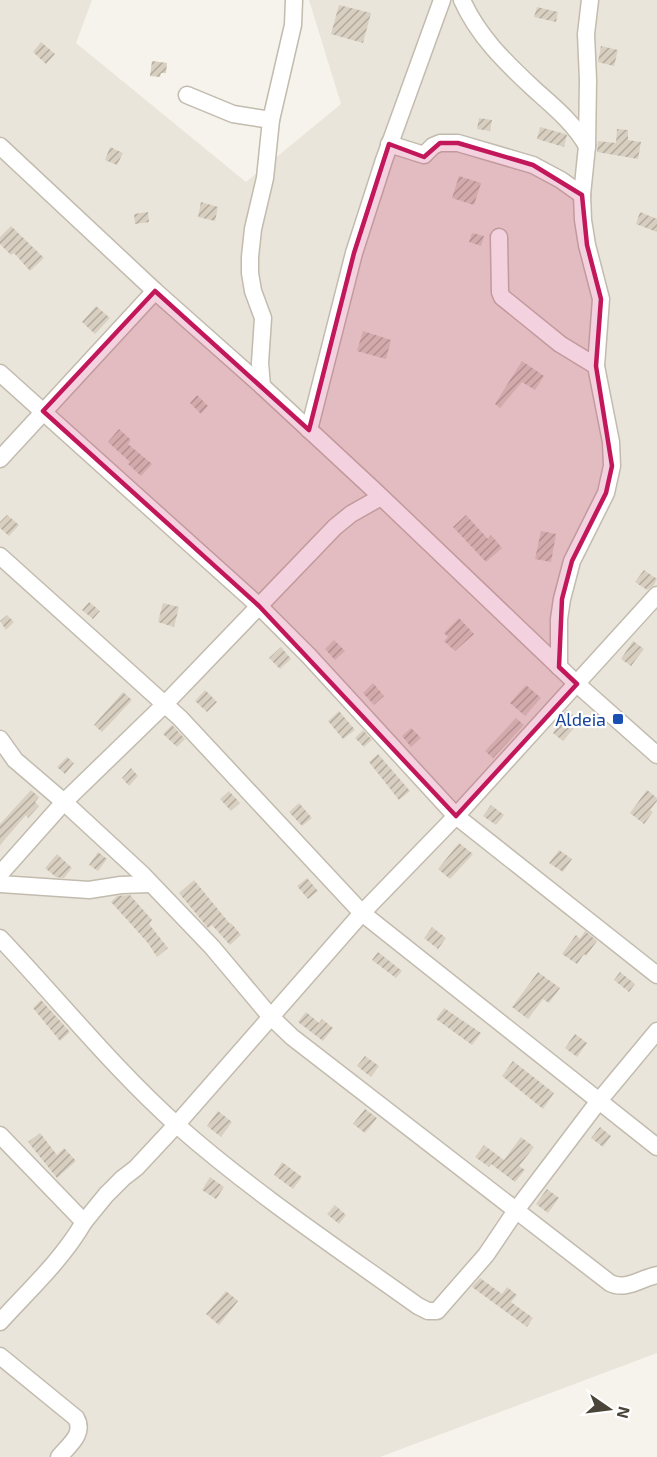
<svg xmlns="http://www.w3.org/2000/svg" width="657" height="1457" viewBox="0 0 657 1457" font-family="'Exo 2',sans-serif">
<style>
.residential{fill:#eae5da}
.building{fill:url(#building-hatch)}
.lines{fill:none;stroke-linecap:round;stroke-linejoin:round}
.minor-casing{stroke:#c2bbae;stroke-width:19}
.minor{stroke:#fff;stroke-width:16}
.marked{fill:#c2185b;fill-opacity:0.2;stroke:#c2185b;stroke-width:4.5;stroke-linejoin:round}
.transit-dot{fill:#1a4fb4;stroke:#fff;stroke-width:2}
.labels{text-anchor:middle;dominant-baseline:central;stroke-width:4.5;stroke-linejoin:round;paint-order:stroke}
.transit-label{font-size:18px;fill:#164399;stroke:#fff;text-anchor:end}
</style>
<defs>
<pattern id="building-hatch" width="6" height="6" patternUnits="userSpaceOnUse" patternTransform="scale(1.5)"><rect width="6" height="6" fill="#d8cfc1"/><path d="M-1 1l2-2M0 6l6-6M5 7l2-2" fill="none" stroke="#b1aa9e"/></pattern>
</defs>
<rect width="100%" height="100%" fill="#f6f3ec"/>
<path class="residential" d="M0,0H92L76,43L246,182L341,104L309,0H657V1353L380,1457H0Z"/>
<g class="building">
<path d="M339,5L371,13L363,43L331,34Z"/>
<path d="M537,7L558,12L556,22L534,17Z"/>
<path d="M41,42L55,54L46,64L33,52Z"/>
<path d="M601,46L618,50L614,66L598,62Z"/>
<path d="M152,61L167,63L166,73H161L160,77L150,76Z"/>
<path d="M479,118L492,120L490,131L477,129Z"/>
<path d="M540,127L565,134L567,135L564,147L537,139Z"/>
<path d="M617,129L628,130V140L641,142L638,159L597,152L598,141L616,143Z"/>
<path d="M110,147L123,153L117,165L105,160Z"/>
<path d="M459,176L481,183L474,205L452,198Z"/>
<path d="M201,202L218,207L215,221L198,217Z"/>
<path d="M148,212L149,222L135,224L134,214Z"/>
<path d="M640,212L657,219V232L636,224Z"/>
<path d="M11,226L44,258L30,271L14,253L11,255L0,244V237Z"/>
<path d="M472,233L484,236L481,246L469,242Z"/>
<path d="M96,306L110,318L95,334L82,322Z"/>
<path d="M363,331L391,340L386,359L357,351Z"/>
<path d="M522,361L544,376L535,390L522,382L500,408L495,404Z"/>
<path d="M197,395L208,406L201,414L190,403Z"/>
<path d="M119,429L131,440L128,444L152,464L141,476L128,464L130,462L108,442Z"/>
<path d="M7,515L19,525L9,536L0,528V522Z"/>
<path d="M466,515L488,539L491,535L502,548L486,562L453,527Z"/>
<path d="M541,531L556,534L551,562L535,559Z"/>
<path d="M644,570L657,579L654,585L647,590L635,582Z"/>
<path d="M89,602L100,611L93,619L82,610Z"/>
<path d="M163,603L179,607L174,627L158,622Z"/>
<path d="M7,615L14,622L6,630L0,621Z"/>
<path d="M459,618L474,634L455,651L444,641L448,637L444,633Z"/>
<path d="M334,640L345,651L335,660L325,649Z"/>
<path d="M633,641L644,649L631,666L621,659Z"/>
<path d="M281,647L291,659L280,669L269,658Z"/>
<path d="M373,683L384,696L374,705L363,693Z"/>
<path d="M526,685L541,698L525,716L510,703Z"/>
<path d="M205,690L217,702L207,712L195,701Z"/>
<path d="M123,692L132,700L102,732L94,725Z"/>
<path d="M567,710L580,721L563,741L553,733L560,724L556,721Z"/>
<path d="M339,711L355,730L343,739L328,721Z"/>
<path d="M516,718L524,725L493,758L485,751Z"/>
<path d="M172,725L185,739L177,747L163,734Z"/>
<path d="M411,728L421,738L411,747L402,736Z"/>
<path d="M363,730L372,740L364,747L355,738Z"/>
<path d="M378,754L410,791L399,800L369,762Z"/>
<path d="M67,757L74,763L65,774L57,767Z"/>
<path d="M131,768L138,776L129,786L122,778Z"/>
<path d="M31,790L39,797L35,802L39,806L28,818L26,815L0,845V824Z"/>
<path d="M647,790L657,798V801L650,810L653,812L644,824L630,813Z"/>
<path d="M229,791L240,803L231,811L220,799Z"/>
<path d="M299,803L312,818L302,826L289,812Z"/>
<path d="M491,805L504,815L496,825L483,816Z"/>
<path d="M459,843L473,854L450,879L438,869Z"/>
<path d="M559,850L572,859L563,872L549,863Z"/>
<path d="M98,852L107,859L98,871L89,865Z"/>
<path d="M57,854L72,868L64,878L56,877L45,868Z"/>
<path d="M307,878L318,891L308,899L297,886Z"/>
<path d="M194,880L230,924L231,923L241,935L230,945L212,925L208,928L179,893Z"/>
<path d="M130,895L152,920L149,924L168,948L157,957L148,943L111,902L117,896Z"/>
<path d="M432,927L446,938L438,949L424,938Z"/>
<path d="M585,931L597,941L586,956L584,954L577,964L562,954L576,935L580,939Z"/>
<path d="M378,952L402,971L396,978L372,960Z"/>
<path d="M538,972L560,988L549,1003L543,999L528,1019L512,1007Z"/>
<path d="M620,972L635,984L629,992L614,980Z"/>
<path d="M41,1000L70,1032L60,1041L33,1008Z"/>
<path d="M444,1008L481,1033L472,1045L436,1019Z"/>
<path d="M306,1012L319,1023L322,1019L333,1028L323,1041L298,1022Z"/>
<path d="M575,1034L587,1043L577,1057L565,1048Z"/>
<path d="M365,1056L379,1066L371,1077L357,1066Z"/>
<path d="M513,1061L554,1093L543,1109L502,1076Z"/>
<path d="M365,1109L377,1118L365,1133L353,1124Z"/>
<path d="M218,1111L232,1122L221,1137L207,1126Z"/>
<path d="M600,1127L611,1136L603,1147L591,1138Z"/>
<path d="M40,1133L57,1155L64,1148L76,1161L57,1178L28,1142Z"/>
<path d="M521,1137L534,1147L519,1166L525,1170L515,1182L491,1164L489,1167L475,1157L484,1145L504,1160Z"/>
<path d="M282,1162L302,1177L293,1189L274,1175Z"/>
<path d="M210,1177L224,1187L216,1199L202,1190Z"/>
<path d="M547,1189L559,1198L548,1213L536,1204Z"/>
<path d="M335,1205L346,1215L339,1224L327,1214Z"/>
<path d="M480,1278L502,1294L507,1287L517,1295L511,1302L533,1318L527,1327L472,1287Z"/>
<path d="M226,1291L238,1301L219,1325L206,1314Z"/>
</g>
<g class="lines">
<g class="minor-casing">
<g id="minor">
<path d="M462,0C478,36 505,62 534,89C554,107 573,122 587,146"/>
<path d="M187,95L233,114L271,120"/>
<path d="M389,144L424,155L433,146L440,143H458L533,165L561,180L582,195"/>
<path d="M0,146L155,291L262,386L374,490L577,684L657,755"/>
<path d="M499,237L500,292L502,297L560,344L596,366"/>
<path d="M0,373L259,606L308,655L456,816L657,975"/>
<path d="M262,386L260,363L263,318L253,291L250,273V257L253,229L265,178L271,120L293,25L294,0"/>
<path d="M309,430L354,253L384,160L442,0"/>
<path d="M0,459L155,291"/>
<path d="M0,556L180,718L362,913L657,1147"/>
<path d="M559,667V619L562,599L572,561L606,493L612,466L611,442L596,366L601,299L587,245L583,220L582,195L587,146L588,80L586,34L590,0"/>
<path d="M0,739L15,760L64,802L143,875L212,947L270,1016L292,1037L610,1283C626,1291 641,1278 657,1275"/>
<path d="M0,874L64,802L164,705L335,527L351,514L381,497"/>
<path d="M0,884L89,890L121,885L150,884"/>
<path d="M0,938C59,1000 114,1069 178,1126C253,1192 337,1248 418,1306L428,1311H437L486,1255L517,1209L598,1102L657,1031"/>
<path d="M0,1135L84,1222L106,1195L123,1178L136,1168L177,1124L362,913L456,816L657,595"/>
<path d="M0,1322C29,1290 62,1260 84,1222"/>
<path d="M0,1356L76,1418C85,1434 69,1445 59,1457"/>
</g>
</g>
<use href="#minor" class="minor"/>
</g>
<path class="marked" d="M440,143H458L533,165L582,195L587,245L601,299L596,366L612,466L606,493L572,561L562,599L559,667L577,684L456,816L259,606L43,411L155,291L309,430L354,253L389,144L424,157Z"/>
<rect class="transit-dot" x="612" y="713" width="12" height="12" rx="3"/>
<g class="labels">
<g class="transit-label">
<text x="606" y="719">Aldeia</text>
</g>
</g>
<g transform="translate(609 1409) rotate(104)" stroke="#ffffff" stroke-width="4.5" paint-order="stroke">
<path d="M0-4.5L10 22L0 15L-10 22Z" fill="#4b4439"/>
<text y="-9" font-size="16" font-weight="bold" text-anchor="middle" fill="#4b4439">N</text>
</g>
</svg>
